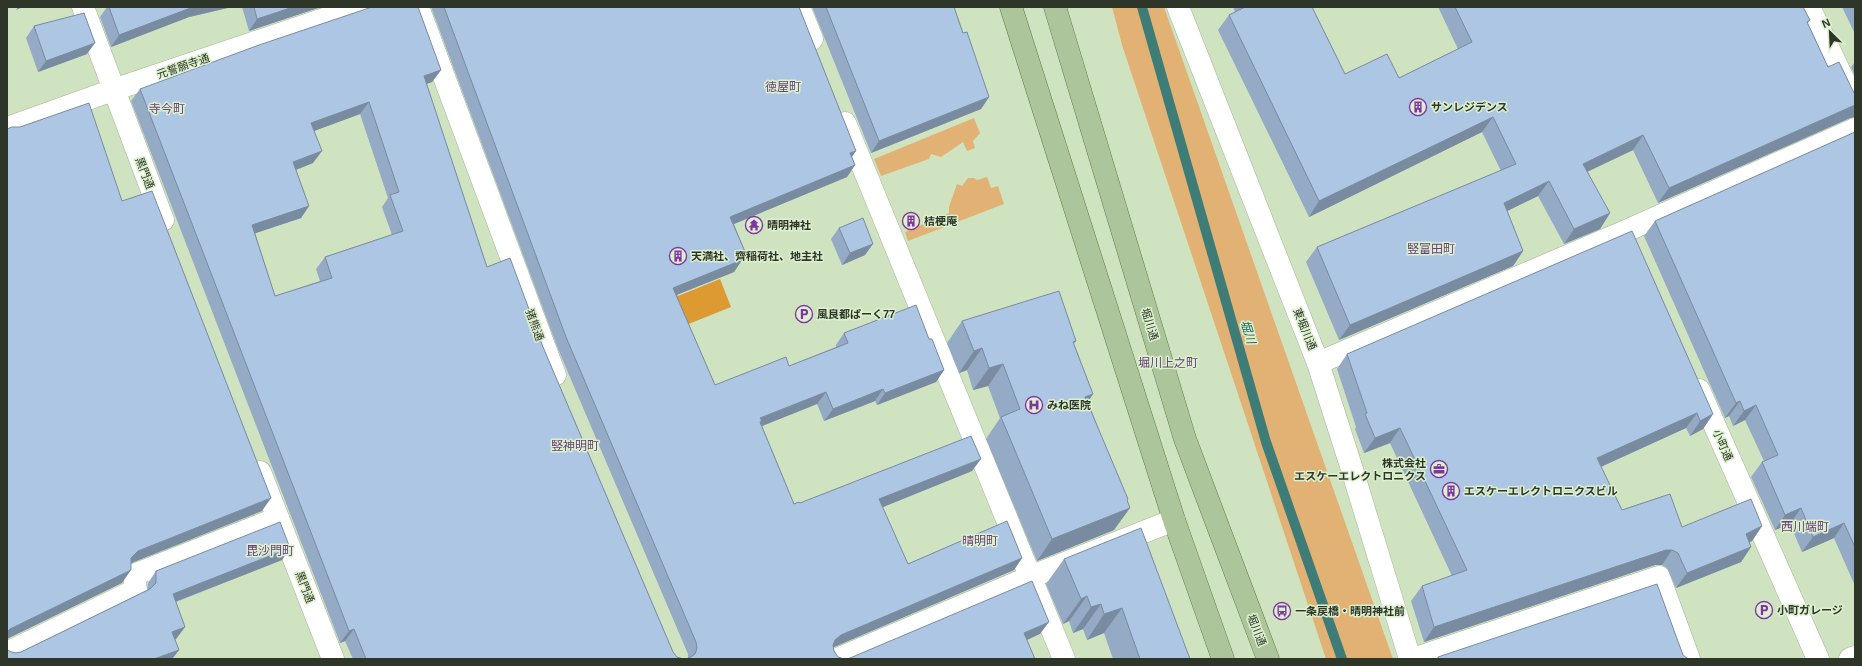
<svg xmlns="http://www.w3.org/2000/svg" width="1862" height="666" viewBox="0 0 1862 666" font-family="Arial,'Noto Sans JP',sans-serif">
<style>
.green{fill:#e2b274}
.forest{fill:#dd9932}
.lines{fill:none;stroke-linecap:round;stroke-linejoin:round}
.stream{stroke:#3d7c77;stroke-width:10}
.minor-casing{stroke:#a3b796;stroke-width:23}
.major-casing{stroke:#5d7a48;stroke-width:23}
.minor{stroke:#fff;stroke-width:22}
.major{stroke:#adc59b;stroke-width:22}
.wall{fill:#95aac4;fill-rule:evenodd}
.shaded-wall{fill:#798ba0}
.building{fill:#adc6e4;stroke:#798ba0;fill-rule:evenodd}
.labels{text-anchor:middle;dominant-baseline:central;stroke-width:3;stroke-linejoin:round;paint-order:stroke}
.street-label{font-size:11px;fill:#2e3629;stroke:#dcf0ce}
.poi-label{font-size:11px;font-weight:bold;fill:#2e3629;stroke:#dcf0ce;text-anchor:start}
.neighbourhood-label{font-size:12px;fill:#67417a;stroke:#dcf0ce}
.water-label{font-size:12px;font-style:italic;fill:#175f5d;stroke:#dcf0ce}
</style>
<rect width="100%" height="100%" fill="#cfe3c1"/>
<g class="green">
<path d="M1112,7H1164L1393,659H1326L1122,45Z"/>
<path d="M974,118L980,133L973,141L975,148L967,151L963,142L941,157L931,154L929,159L881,176L874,159Z"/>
<path d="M987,177L991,188L998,186L1004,204L908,241L905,232L949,213V207L957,184L962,186L968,178H974L977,180Z"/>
</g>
<path class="forest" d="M651,253L667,270L678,296L720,279L731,307L681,327Z"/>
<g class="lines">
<path class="stream" d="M1142,7L1266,442L1342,659"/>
<g class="minor-casing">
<g id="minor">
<path d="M83,7L163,220"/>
<path d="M418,7L555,375"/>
<path d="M799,7L812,39"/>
<path d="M1178,7L1318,363L1350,463L1410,659"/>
<path d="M1809,7L1855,104"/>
<path d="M845,123L1064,659"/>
<path d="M7,128L113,90L360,7"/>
<path d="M1318,363L1628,230L1855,129"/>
<path d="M1699,390L1818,659"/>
<path d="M260,472L333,659"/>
<path d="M7,653L136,590L134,575L278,518"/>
<path d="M837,659L1030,577L1174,520"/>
<path d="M1413,659L1659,577L1689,659"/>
<path d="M1850,659L1855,657"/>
</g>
</g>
<g class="major-casing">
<g id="major">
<path d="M1011,7L1174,520L1223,659"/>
<path d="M1055,7L1185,439L1268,659"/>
</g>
</g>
<use href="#minor" class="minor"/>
<use href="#major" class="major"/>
</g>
<g class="wall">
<path d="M107,7H232L189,17L111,47L100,17Z"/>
<path d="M242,7H321L249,31Z"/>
<path d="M431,7H799L855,165L847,177L734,224L746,254L734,272L676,295L715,385L789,366L836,347V345L844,333L929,339L944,370L936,382L877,405L875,401L824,421L817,404L762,426L794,504L972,471L882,507L908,564L1022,558L1014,570L833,647L834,651L838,657L688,659V654L558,349Z"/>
<path d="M812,7H954L963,33L989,97L981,109L871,153Z"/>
<path d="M1233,7H1312L1345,74L1399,78L1458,49L1438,7H1803L1810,20L1808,23L1828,67L1855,105V117L1850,118L1658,203L1633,150L1587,172L1610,213L1600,229L1564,244L1538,196L1507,211L1523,251L1513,266L1339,340L1306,262L1317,247L1501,171L1482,132L1309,217L1218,30L1229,15L1235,12Z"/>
<path d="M1842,7H1855V34Z"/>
<path d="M34,26L87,54L38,72L26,38Z"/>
<path d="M1855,62V76L1851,67Z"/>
<path d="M441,70L432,82L426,84L487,267L543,347L673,652L677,657L683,659H353L345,641L340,643L131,101L140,89ZM360,114L388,198L382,207L392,235L325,257L316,269L320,281L275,296L255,233L301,218L309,206L296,170L313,163L314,131Z"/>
<path d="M1855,132V586L1834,538L1802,552L1790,524L1775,530L1751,477L1762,462L1764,461L1745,420L1733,426L1729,416L1725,418L1644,236L1655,221Z"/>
<path d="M839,228L865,255L842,265L831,239Z"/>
<path d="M962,321L1076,341L1074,344L1093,394L1088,402L1127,501L1114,530L1037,561L986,439L1000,418L988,386L973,390L967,370L959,373L947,343Z"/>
<path d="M1347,354L1713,414L1703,429L1690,436L1686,428L1601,467L1622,510L1682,527L1762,526L1752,541L1749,542L1751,547L1741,562L1676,588L1667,568L1662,565H1655L1424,642L1411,601L1422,586L1452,576L1390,443L1364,453L1355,429L1356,427L1337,369Z"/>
<path d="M290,548L282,560L176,602L185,627L176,639L175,640L179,650L172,659H7L9,651L15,653L21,652L147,590L148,583L156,571Z"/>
<path d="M1064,559L1190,659H1113L1104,633L1087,640L1083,629L1073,633L1069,621L1063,624L1046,584Z"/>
</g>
<g class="shaded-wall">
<path d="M18,7H23L16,10Z"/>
<path d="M193,7H232L189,17L111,47L119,35Z"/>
<path d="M293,7H321L249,31L257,19Z"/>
<path d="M95,43L87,54L38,72L46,61Z"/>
<path d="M441,70L432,82L415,88L424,76Z"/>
<path d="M989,97L981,109L871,153L879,141Z"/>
<path d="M369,102L360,114L303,135L311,123Z"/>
<path d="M1855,105V117L1850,118L1658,203L1669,188Z"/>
<path d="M1493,117L1482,132L1309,217L1319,201Z"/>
<path d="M1643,135L1633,150L1572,179L1583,164Z"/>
<path d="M322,151L313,163L285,174L293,162Z"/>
<path d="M856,151L848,163L850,153Z"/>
<path d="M855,165L847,177L722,229L730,217Z"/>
<path d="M1549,181L1538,196L1493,218L1504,203Z"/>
<path d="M309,206L301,218L244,237L252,225Z"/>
<path d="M1610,213L1600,229L1564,244L1574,229Z"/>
<path d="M873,244L865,255L842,265L850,253Z"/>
<path d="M1523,251L1513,266L1339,340L1350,325Z"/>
<path d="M746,254L734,272L664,300L673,288L741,256Z"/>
<path d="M982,348L967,370L959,373L974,351Z"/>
<path d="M1003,364L988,386L973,390L989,368Z"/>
<path d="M944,370L936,382L877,405L885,393Z"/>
<path d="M883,389L875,401L824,421L833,409Z"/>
<path d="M826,392L817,404L757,428L760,418Z"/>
<path d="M1093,394L1078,416L1085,397Z"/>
<path d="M1740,401L1729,416L1725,418L1736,403Z"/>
<path d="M1756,405L1745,420L1733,426L1744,411Z"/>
<path d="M1697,413L1686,428L1587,473L1597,458Z"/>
<path d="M1713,414L1703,429L1690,436L1700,421Z"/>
<path d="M1400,428L1390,443L1364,453L1375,438Z"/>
<path d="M981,459L972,471L871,512L879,499Z"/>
<path d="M271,498L262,511L129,564L131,558L138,551Z"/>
<path d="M1128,499L1119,512L1130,508L1114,530L1037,561L1052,539Z"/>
<path d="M1801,508L1790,524L1775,530L1785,515Z"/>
<path d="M1844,523L1834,538L1802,552L1813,537Z"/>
<path d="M1762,526L1752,541L1735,549L1746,534Z"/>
<path d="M1751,547L1741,562L1676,588L1687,573Z"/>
<path d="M290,548L282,560L164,606L173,594Z"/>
<path d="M1666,550H1672L1662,565H1655L1424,642L1434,627Z"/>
<path d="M1022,558L1014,570L832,648L835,640L841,635Z"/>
<path d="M131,570L122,583L7,639V632L10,629Z"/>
<path d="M1087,596L1069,621L1063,624L1081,599Z"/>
<path d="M1101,604L1083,629L1073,633L1091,607Z"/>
<path d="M1122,608L1104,633L1087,640L1104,614Z"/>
<path d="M1049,622L1040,634L1016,645L1024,633Z"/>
<path d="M185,627L176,639L163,644L172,632Z"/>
<path d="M354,629L345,641L340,643L349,631Z"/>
<path d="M179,650L172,659H154Z"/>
</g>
<g class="building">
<path d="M109,7H193L119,35Z"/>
<path d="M254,7H293L257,19Z"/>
<path d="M372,7H418L441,70L424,76L487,267L510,258L543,347L673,652L677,657L683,659H366L354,629L349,631L140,89L259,45ZM369,102L399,192L390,195L403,231L325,257L332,278L275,296L252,225L309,206L293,162L322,151L311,123Z"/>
<path d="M444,7H799L856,151L850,153L855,165L730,217L746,254L741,256L742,260L673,288L715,385L786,357L789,366L848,343L844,333L916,305L929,339H932L944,370L885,393L883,389L833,409L826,392L760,418L762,421L760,422L794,504L799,502L800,503L971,436L981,459L879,499L908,564L1007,521L1022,558L841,635L835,640L833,645L834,651L838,657L844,659H685L689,658L695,654L697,648L696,642L566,337Z"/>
<path d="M826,7H954L963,33L967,32L989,97L879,141Z"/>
<path d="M1245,7H1312L1345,74L1387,54L1399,78L1472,42L1455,7H1803L1810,20L1807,22L1828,67L1839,62L1855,95V105L1669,188L1643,135L1583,164L1610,213L1574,229L1549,181L1504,203L1523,251L1350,325L1317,247L1516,164L1493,117L1319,201L1229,15Z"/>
<path d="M84,13L95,43L46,61L34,26Z"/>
<path d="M89,103L122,201L152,191L271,498L138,551L131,558V570L10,629L7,632V129L12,127H20Z"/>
<path d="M1855,132V547L1844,523L1813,537L1801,508L1785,515L1762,462L1778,455L1756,405L1744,411L1740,401L1736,403L1655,221Z"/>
<path d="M863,218L873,244L850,253L839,228Z"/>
<path d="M1632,231L1713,414L1700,421L1697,413L1597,458L1622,510L1670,494L1682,527L1751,499L1762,526L1746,534L1751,547L1687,573L1678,553L1672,550H1666L1434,627L1422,586L1467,570L1400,428L1375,438L1365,414L1367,413L1347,354Z"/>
<path d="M1059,291L1076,341L1073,342L1093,394L1085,397L1128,499L1127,500L1130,508L1052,539L1001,417L1020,409L1003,364L989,368L982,348L974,351L962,321Z"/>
<path d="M280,522L290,548L173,594L185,627L172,632L179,650L154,659H7V649L9,651L15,653L21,652L150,589L156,583V571Z"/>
<path d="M1141,528L1190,659H1140L1122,608L1104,614L1101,604L1091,607L1087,596L1081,599L1064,559Z"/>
<path d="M1032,581L1049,622L1024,633L1035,659H846L850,658Z"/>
<path d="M1657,584L1683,655L1688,659H1438V657Z"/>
</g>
<defs>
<g id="building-ring" transform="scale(0.9)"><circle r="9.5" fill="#dcf0ce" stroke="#8033a3" stroke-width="1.5"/><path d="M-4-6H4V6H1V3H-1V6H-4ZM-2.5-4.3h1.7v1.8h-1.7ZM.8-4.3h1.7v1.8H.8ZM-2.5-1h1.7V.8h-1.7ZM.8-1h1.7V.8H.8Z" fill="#8033a3"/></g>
<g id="temple-ring" transform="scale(0.9)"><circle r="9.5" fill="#dcf0ce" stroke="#8033a3" stroke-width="1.5"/><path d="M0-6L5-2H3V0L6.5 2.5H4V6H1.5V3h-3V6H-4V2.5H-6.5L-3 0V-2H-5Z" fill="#8033a3"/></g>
<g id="parking-ring" transform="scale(0.9)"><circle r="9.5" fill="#dcf0ce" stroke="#8033a3" stroke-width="1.5"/><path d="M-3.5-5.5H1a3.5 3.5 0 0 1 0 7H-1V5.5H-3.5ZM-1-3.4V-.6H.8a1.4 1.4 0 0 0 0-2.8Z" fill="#8033a3"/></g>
<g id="hospital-ring" transform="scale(0.9)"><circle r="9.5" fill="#dcf0ce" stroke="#8033a3" stroke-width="1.5"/><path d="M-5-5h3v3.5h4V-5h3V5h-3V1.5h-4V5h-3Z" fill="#8033a3"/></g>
<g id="office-ring" transform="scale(0.9)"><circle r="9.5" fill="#dcf0ce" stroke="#8033a3" stroke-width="1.5"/><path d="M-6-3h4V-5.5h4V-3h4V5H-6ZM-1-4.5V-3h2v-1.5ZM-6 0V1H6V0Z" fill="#8033a3"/></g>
<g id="bus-ring" transform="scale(0.9)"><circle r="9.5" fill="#dcf0ce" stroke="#8033a3" stroke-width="1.5"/><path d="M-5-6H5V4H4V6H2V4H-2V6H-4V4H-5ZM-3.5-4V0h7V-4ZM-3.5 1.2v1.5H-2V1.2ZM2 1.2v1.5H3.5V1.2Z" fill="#8033a3"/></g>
</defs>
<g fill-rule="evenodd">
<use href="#building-ring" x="1418" y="107"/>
<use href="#building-ring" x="911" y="221"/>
<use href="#temple-ring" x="754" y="225"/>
<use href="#building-ring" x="678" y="256"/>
<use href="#parking-ring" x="804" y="314"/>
<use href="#hospital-ring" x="1034" y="405"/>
<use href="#office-ring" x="1439" y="469"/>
<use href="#building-ring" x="1451" y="491"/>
<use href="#parking-ring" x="1764" y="610"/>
<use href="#bus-ring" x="1282" y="611"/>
</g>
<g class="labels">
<g class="street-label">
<text transform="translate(183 66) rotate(-19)">元誓願寺通</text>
<text transform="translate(145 173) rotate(69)">黒門通</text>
<text transform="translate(1150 324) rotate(73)">堀川通</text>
<text transform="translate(535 325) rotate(70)">猪熊通</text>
<text transform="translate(1305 329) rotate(68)">東堀川通</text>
<text transform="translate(1723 445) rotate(66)">小町通</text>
<text transform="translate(305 587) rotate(69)">黒門通</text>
<text transform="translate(1257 630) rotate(69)">堀川通</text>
</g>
<g class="poi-label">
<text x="1431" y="107">サンレジデンス</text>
<text x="924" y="221">桔梗庵</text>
<text x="767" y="225">晴明神社</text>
<text x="691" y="256">天満社、齊稲荷社、地主社</text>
<text x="817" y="314">風良都ぱーく77</text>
<text x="1047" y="405">みね医院</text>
<text x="1426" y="463" text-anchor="end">株式会社<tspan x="1426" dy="13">エスケーエレクトロニクス</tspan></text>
<text x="1464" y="491">エスケーエレクトロニクスビル</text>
<text x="1777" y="610">小町ガレージ</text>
<text x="1295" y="611">一条戻橋・晴明神社前</text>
</g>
<g class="neighbourhood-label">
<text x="783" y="87">徳屋町</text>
<text x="167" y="109">寺今町</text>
<text x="1431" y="249">竪富田町</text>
<text x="1168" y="363">堀川上之町</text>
<text x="575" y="446">竪神明町</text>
<text x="1805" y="527">西川端町</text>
<text x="980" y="541">晴明町</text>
<text x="270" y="551">毘沙門町</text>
</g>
<g class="water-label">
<text transform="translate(1248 332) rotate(74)">堀川</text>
</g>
</g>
<rect width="1862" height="666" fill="none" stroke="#2e3629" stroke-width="16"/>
<g transform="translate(1830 32) rotate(336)" stroke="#dcf0ce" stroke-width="3" paint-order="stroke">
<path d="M0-3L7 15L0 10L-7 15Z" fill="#2e3629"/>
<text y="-6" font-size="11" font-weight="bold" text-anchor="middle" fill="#2e3629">N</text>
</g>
</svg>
